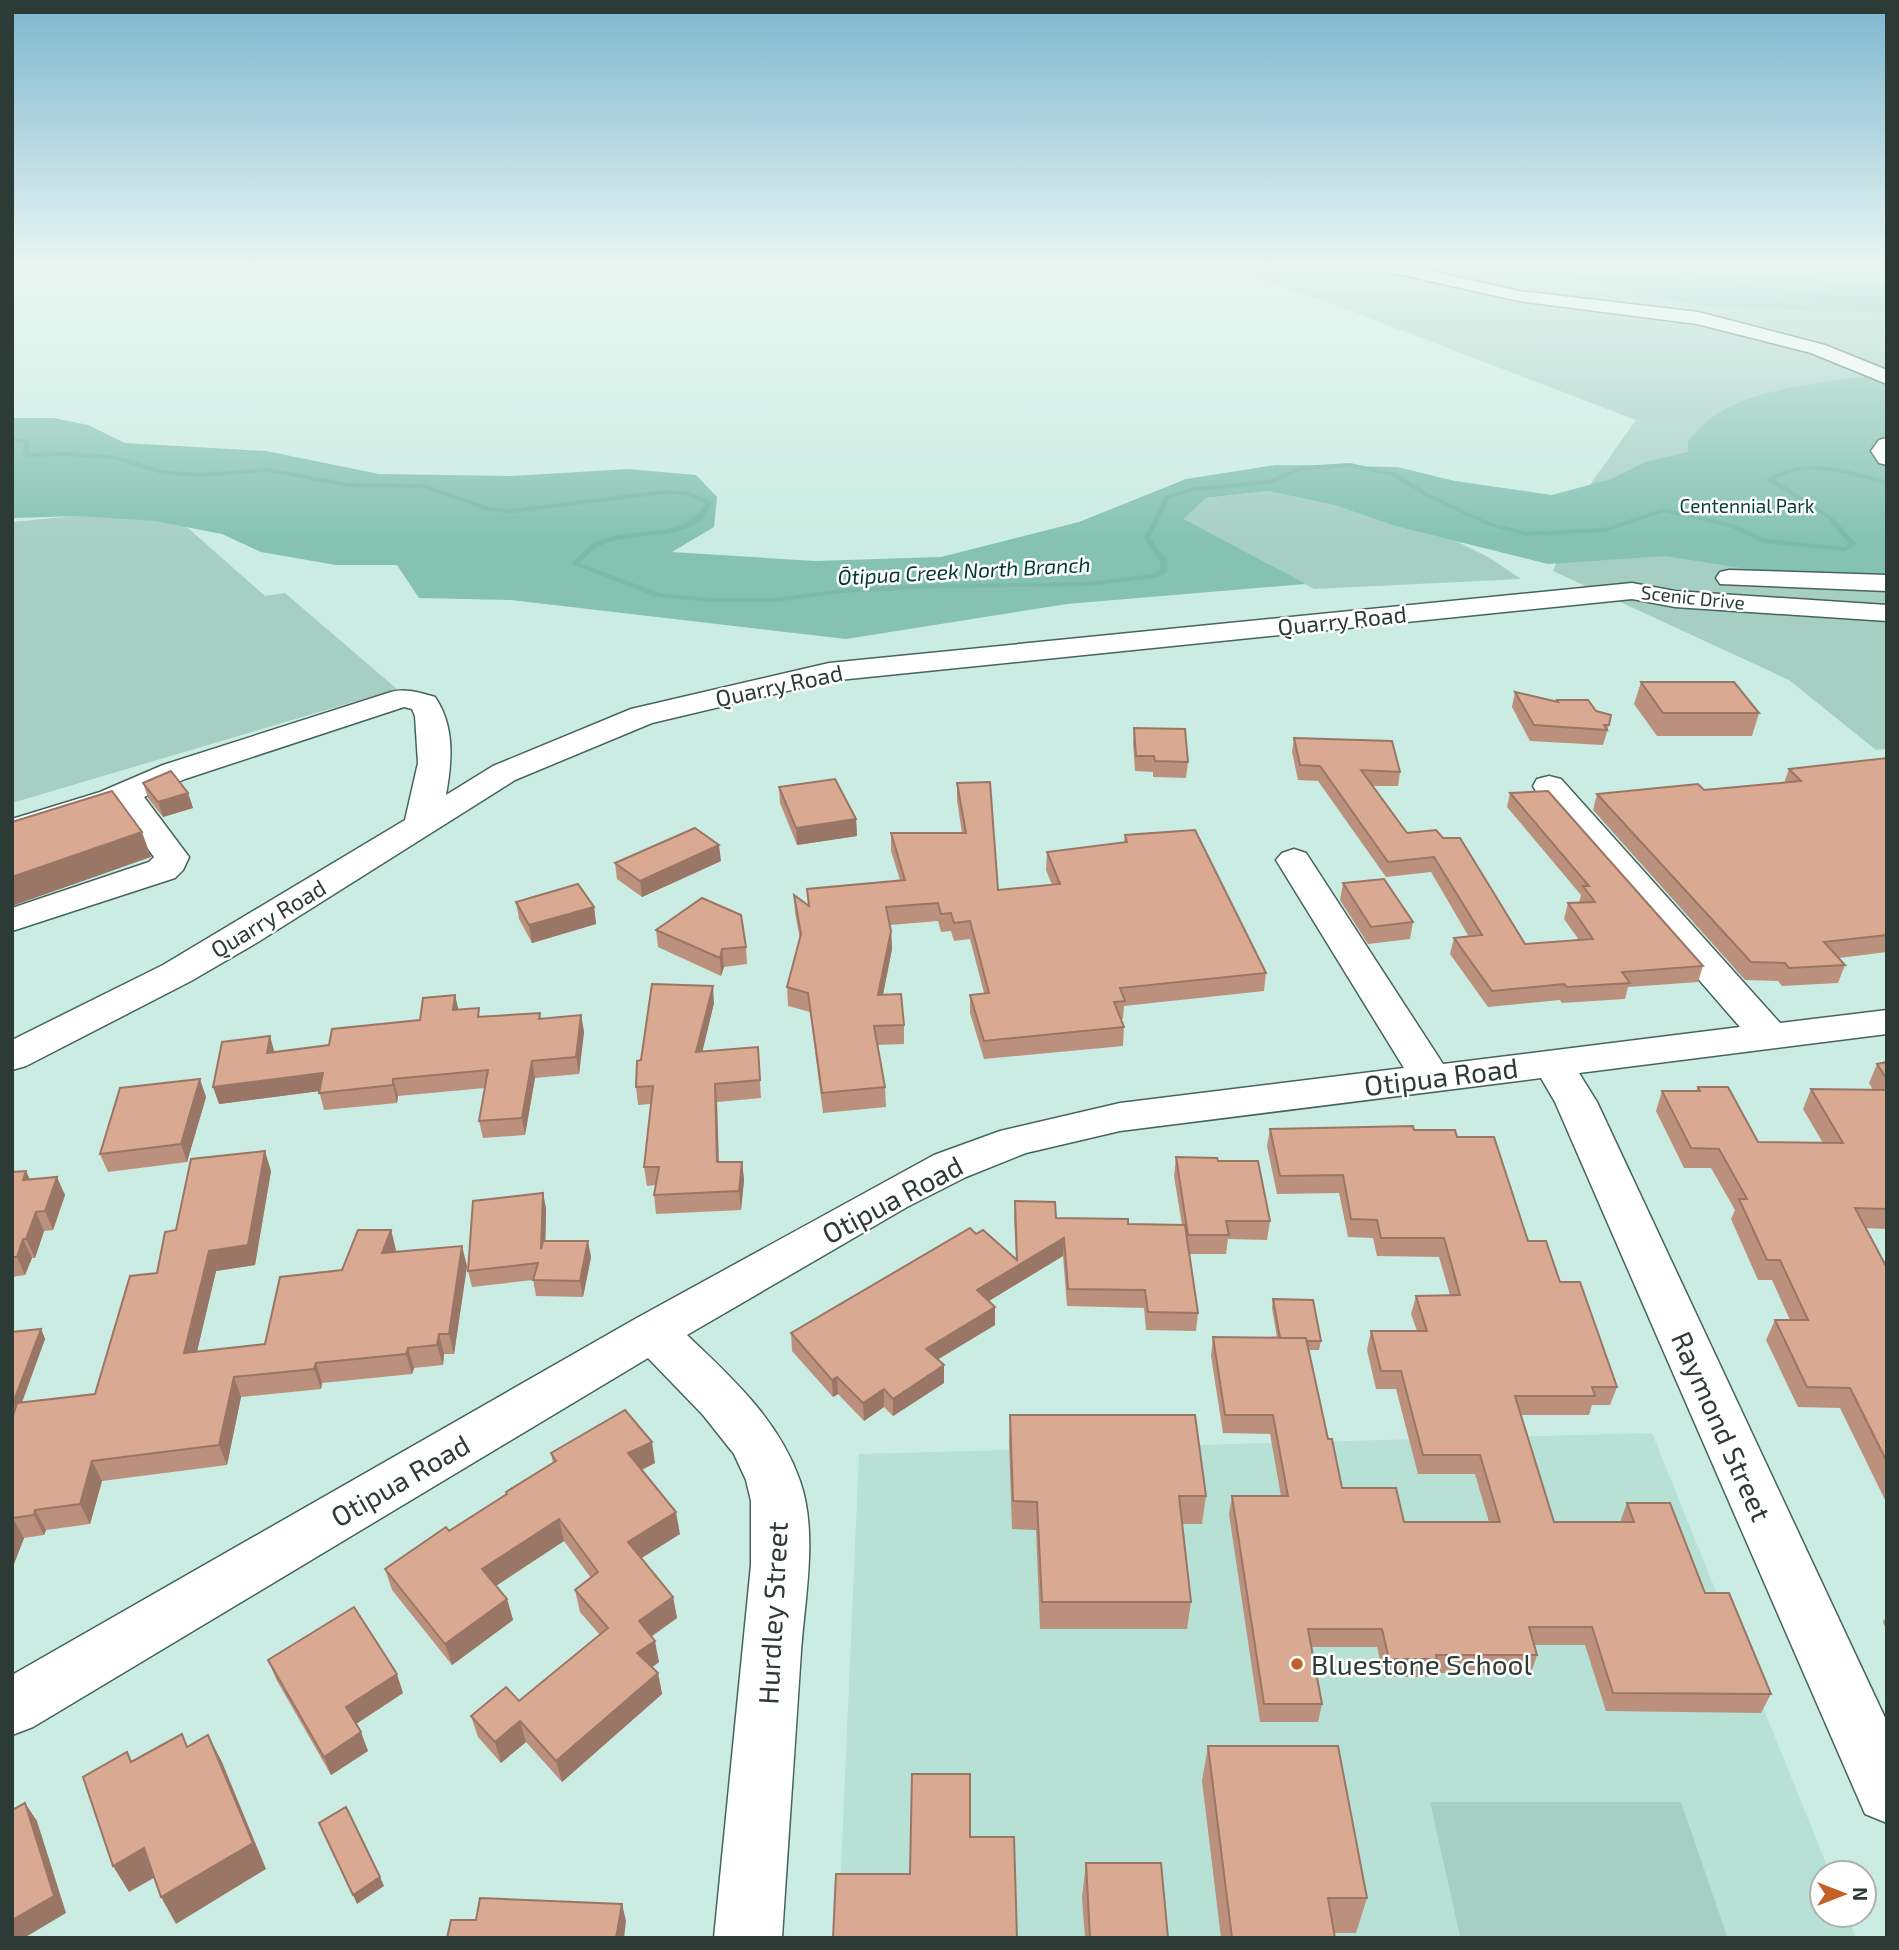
<svg xmlns="http://www.w3.org/2000/svg" width="1899" height="1950" viewBox="0 0 1899 1950" font-family="'Exo 2',sans-serif">
<style>
.built{fill:#b7e1d5}
.green{fill:#a6cfc3}
.forest{fill:#85c2b2}
.lines{fill:none;stroke-linecap:round;stroke-linejoin:round}
.stream{fill:#7dbaaa;fill-rule:evenodd}
.minor-casing{stroke:#46645c;stroke-width:3}
.minor{fill:#fff;fill-rule:evenodd}
.wall{fill:#bb917d}
.shaded-wall{fill:#997666}
.building{fill:#daa991;stroke:#997666;stroke-width:2}
.poi-dot{fill:#c36027;stroke:#fff;stroke-width:2.5}
.labels{text-anchor:middle;dominant-baseline:central;stroke-width:5;stroke-linejoin:round;paint-order:stroke}
.far-park-label{font-size:19px;fill:#074035;stroke:#fff}
.far-street-label{font-size:19px;fill:#2d3b37;stroke:#fff}
.far-water-label{font-size:21px;font-style:italic;fill:#00392f;stroke:#fff}
.street-label{font-size:23px;fill:#2d3b37;stroke:#fff}
.near-street-label{font-size:28px;fill:#2d3b37;stroke:#fff}
.near-poi-label{font-size:28px;fill:#2d3b37;stroke:#fff;text-anchor:start}
</style>
<rect width="100%" height="100%" fill="#cbece2"/>
<path class="built" d="M1652,1433L1830,1873H1822V1915H1847L1856,1938H838L859,1454Z"/>
<g class="green">
<path d="M1223,267H1887V749L1876,750L1789,680L1553,571L1589,486L1636,420L1330,303Z"/>
<path d="M1268,491L1334,505L1395,526L1456,541L1490,558L1521,579L1314,589L1184,519L1206,498Z"/>
<path d="M115,512L171,513L265,596L285,593L397,689L12,803V522Z"/>
<path d="M1430,1802H1681L1727,1936H1460Z"/>
</g>
<g class="forest">
<path d="M1544,267H1708L1882,286H1887V313L1714,307L1626,292L1561,276Z"/>
<path d="M1887,374V591L1665,556L1548,564L1395,526L1334,505L1268,491L1206,498L1184,519L1306,584L1067,604L846,639L511,600L419,598L397,565H336L261,552L222,534L155,521L79,516L12,518V418H53L88,425L125,443L266,451L379,474L512,476L628,469L696,475L717,497L714,527L672,552L815,561L941,557L1079,522L1186,479L1276,465L1397,467L1455,481L1552,495L1611,479L1645,462L1688,452V441C1695,433 1703,424 1711,418C1754,386 1835,381 1887,374Z"/>
</g>
<g class="lines">
<g class="stream">
<path d="M1654,267H1663L1770,291L1887,299V302L1770,293Z"/>
<path d="M12,437L29,441V453L69,452L117,456L162,470L197,473L269,468L348,483L424,484L491,508L512,509L665,490L690,492L712,503C710,507 707,513 704,517C680,543 630,530 600,546C592,550 586,557 580,563L660,593L710,598H776L841,589L937,584L1089,582L1153,574L1160,570V562L1144,538L1165,496L1195,487L1269,480L1301,466L1350,463L1397,473L1429,494L1491,523L1526,532L1604,528L1664,508L1733,524L1766,539L1844,547L1849,544L1827,518L1767,480V478C1809,456 1844,469 1887,481V485C1849,475 1811,460 1774,479L1831,516L1857,544L1845,551L1764,543L1729,527L1664,512L1605,532L1526,536L1487,525L1425,496L1393,476L1350,467L1302,470L1270,484L1195,491L1170,498L1150,538L1168,562L1167,573L1155,578L1089,586L937,588L841,593L776,602H710L656,597L571,564C579,556 586,547 596,542C632,524 681,543 705,504L687,495L665,494L512,513L488,511L423,488L348,487L269,472L197,477L161,474L116,460L69,456L26,457L23,455L24,443L12,441Z"/>
</g>
<g class="minor-casing">
<g id="minor">
<path d="M1380,267H1413L1519,291L1698,312L1825,345L1887,370V384L1811,353L1697,324L1519,301L1389,272Z"/>
<path d="M1887,438V465L1879,463L1871,451L1879,440Z"/>
<path d="M1729,570L1887,575V591L1720,584L1716,578L1720,572Z"/>
<path d="M1632,583L1675,591L1887,605V621L1675,607L1632,599L829,681L652,723L515,780L258,942L191,981L26,1066L12,1070V1040L163,965L405,820L418,763L415,716L412,709L404,707L185,779L144,797L189,857L183,870L175,878L12,931V908L149,862L154,857L118,808L12,840V819L100,792L163,765L391,692C406,688 420,693 435,697C455,726 452,761 446,795L493,766L631,709L829,663Z"/>
<path d="M1549,776L1561,779L1780,1023L1887,1010V1034L1579,1073L1597,1102L1887,1722V1823L1865,1814L1555,1102L1541,1078L1120,1131L1026,1153L966,1177L907,1207L687,1335C732,1378 779,1420 800,1481C818,1532 805,1597 801,1651C795,1746 788,1842 782,1938H714L751,1565V1501L746,1480L734,1454L703,1415L648,1358L33,1727L12,1735V1675L635,1319L934,1155L1000,1131L1120,1103L1404,1068L1276,860L1282,853L1294,849L1306,853L1443,1064L1740,1027L1537,793L1533,786L1537,779Z"/>
</g>
</g>
<use href="#minor" class="minor"/>
</g>
<g class="wall">
<path d="M1641,682L1759,713L1752,736H1657L1634,704Z"/>
<path d="M1515,692L1556,702L1557,700L1596,711L1609,725L1603,745L1530,741L1512,707Z"/>
<path d="M1134,728L1188,762L1186,778L1153,777V772L1135,771L1133,743Z"/>
<path d="M1294,738L1400,772L1398,786H1372L1407,833L1436,830L1525,944L1579,940L1564,919L1568,903H1579L1581,895L1507,807L1510,793L1703,966L1698,982L1628,987L1625,999L1562,1003L1560,1000L1488,1007L1450,954L1454,938L1469,937L1431,872L1386,877L1318,781L1298,780L1292,752Z"/>
<path d="M1887,758V952L1839,958L1845,965L1838,983L1782,986L1778,981L1745,980L1593,810L1597,794L1704,790L1784,783L1789,769Z"/>
<path d="M143,783L188,793L193,808L163,817L148,798Z"/>
<path d="M957,783L998,890L1052,885L1046,870L1047,852L1124,842L1125,835L1266,973L1264,991L1124,1006L1123,1019H1121L1124,1027L1123,1046L984,1059L970,1013V995L984,993L970,939L954,941L951,931L941,932L938,921L890,925L891,931L892,949L883,995L904,1025V1044L878,1045L885,1087L886,1107L823,1113L810,1012L788,1006L787,987L800,939L795,913L794,895L808,905L900,880L891,851V833H962L957,800Z"/>
<path d="M779,787L856,819L857,836L797,845L780,803Z"/>
<path d="M721,861L642,897L617,879L615,863Z"/>
<path d="M1343,883L1413,922L1410,939L1368,944L1340,900Z"/>
<path d="M516,902L594,907L596,924L532,943L519,919Z"/>
<path d="M656,930L746,947L747,964L724,967L721,976L658,947Z"/>
<path d="M455,995L458,1010L481,1016L540,1013L541,1019L581,1015L584,1032L579,1074L535,1078L525,1135L483,1138L479,1121L485,1088L398,1096L397,1103L324,1110L319,1091L219,1104L274,1052L329,1045L420,1020Z"/>
<path d="M714,1003L702,1052L758,1047L761,1098L717,1102L719,1162H742L744,1180L741,1210L656,1214L654,1195L656,1185L647,1186L644,1167L651,1104L638,1105L636,1087L641,1060Z"/>
<path d="M1887,1062V1229L1865,1228L1887,1268V1504L1840,1408L1798,1407L1766,1340L1775,1320H1790L1772,1280H1758L1731,1219L1735,1210L1711,1168H1684L1656,1111L1662,1091H1696L1698,1087L1758,1142L1823,1143L1803,1109L1811,1089L1873,1090L1869,1083L1877,1064Z"/>
<path d="M206,1097L187,1162L108,1172L100,1154Z"/>
<path d="M1270,1129L1414,1130L1457,1137L1528,1241L1560,1282L1617,1387L1610,1405H1592L1589,1415H1520L1554,1522H1620L1627,1503L1705,1593L1771,1694L1761,1713L1606,1711L1585,1645H1534L1537,1655L1531,1673H1433L1432,1677H1384L1377,1647H1311L1322,1704L1318,1722H1260L1229,1514L1232,1496H1281L1270,1434L1223,1433L1211,1356L1213,1337L1277,1338L1272,1308L1273,1299L1321,1341L1319,1350H1309L1328,1439L1342,1488L1404,1522H1489L1475,1474H1418L1396,1389H1376L1367,1350L1371,1331H1417L1411,1314L1416,1296L1450,1295L1439,1257L1377,1256L1373,1238L1348,1237L1339,1193L1277,1194L1267,1146Z"/>
<path d="M1176,1157L1218,1161L1270,1221L1267,1240L1228,1239L1226,1254H1189L1198,1313L1196,1331L1146,1330L1144,1308L1067,1306L1063,1256L989,1301L995,1307V1325L938,1359L944,1383L893,1416L884,1407L864,1421L838,1394L833,1397L792,1351L791,1333L976,1234L1016,1258L1014,1219L1015,1201L1056,1218L1128,1224L1182,1225L1174,1176Z"/>
<path d="M26,1171L30,1180L65,1195L53,1230L44,1231L35,1258H32L25,1275L12,1277V1172Z"/>
<path d="M271,1171L255,1265L216,1271L197,1351L265,1344L342,1270L391,1230L396,1251L467,1266L454,1354H444L443,1365L414,1368L412,1374L322,1383L321,1389L241,1397L227,1465L102,1481L90,1524L46,1530L44,1535L24,1538L12,1569V1419L14,1413H12V1332L41,1329L45,1339L22,1403L95,1394L157,1273L176,1230Z"/>
<path d="M543,1193L546,1209L545,1241L591,1257L583,1297L536,1296L533,1280L472,1287L468,1271Z"/>
<path d="M1010,1415L1206,1496L1202,1524H1182L1191,1602L1187,1629H1040L1036,1530L1012,1529L1009,1443Z"/>
<path d="M551,1453L655,1463L642,1470L680,1534L641,1558L673,1597L677,1618L651,1637L659,1662L652,1667L658,1673L662,1694L562,1782L526,1742L501,1763L478,1737L471,1716L519,1701L600,1635L580,1612L575,1590L591,1578L564,1541L496,1586L507,1599L513,1620L452,1665L392,1590L385,1569L449,1531L506,1494V1492L553,1463Z"/>
<path d="M1887,1615V1631L1883,1622Z"/>
<path d="M268,1660L403,1693L356,1724L368,1751L331,1775L276,1679Z"/>
<path d="M1208,1746L1367,1898L1356,1933H1334L1335,1938H1221L1202,1781Z"/>
<path d="M1086,1863L1168,1938H1085L1082,1898Z"/>
</g>
<g class="shaded-wall">
<path d="M188,793L193,808L163,817L158,802Z"/>
<path d="M856,819L857,836L797,845L796,828Z"/>
<path d="M142,832L151,857L12,906V877Z"/>
<path d="M719,845L721,861L642,897L640,881Z"/>
<path d="M594,907L596,924L532,943L529,925Z"/>
<path d="M891,931L892,949L879,1014L878,995Z"/>
<path d="M722,949L724,967L721,976L720,958Z"/>
<path d="M713,986L714,1003L698,1070L696,1052Z"/>
<path d="M455,995L459,1012L453,1010Z"/>
<path d="M581,1015L584,1032L579,1074L576,1057Z"/>
<path d="M270,1036L275,1054L267,1053Z"/>
<path d="M532,1061L535,1078L525,1135L522,1118Z"/>
<path d="M323,1073L328,1090L219,1104L213,1087Z"/>
<path d="M200,1079L206,1097L187,1162L181,1144Z"/>
<path d="M393,1079L398,1096L397,1103L393,1085Z"/>
<path d="M715,1084L717,1102L719,1180L717,1162Z"/>
<path d="M265,1151L271,1171L255,1265L216,1271L192,1373L184,1353L209,1251Z"/>
<path d="M742,1162L744,1180L741,1210L739,1191Z"/>
<path d="M26,1171L34,1189L23,1180Z"/>
<path d="M57,1177L65,1195L53,1230L45,1211Z"/>
<path d="M543,1193L546,1209L545,1265L541,1249Z"/>
<path d="M36,1212L44,1231L35,1258L26,1239Z"/>
<path d="M391,1230L396,1250L388,1273L382,1253Z"/>
<path d="M1064,1238L1063,1256L977,1308V1290Z"/>
<path d="M23,1239L32,1258L25,1275L17,1257Z"/>
<path d="M588,1241L591,1257L583,1297L580,1281Z"/>
<path d="M462,1246L467,1266L454,1354L449,1334Z"/>
<path d="M995,1307V1325L927,1366L926,1349Z"/>
<path d="M41,1329L45,1339L18,1412L13,1403Z"/>
<path d="M439,1334L444,1354L443,1365L437,1345Z"/>
<path d="M408,1348L414,1368L412,1374L406,1354Z"/>
<path d="M316,1363L322,1383L321,1389L314,1369Z"/>
<path d="M944,1365V1383L893,1416V1399Z"/>
<path d="M234,1377L241,1397L227,1465L219,1445Z"/>
<path d="M837,1377L838,1394L833,1397L832,1380Z"/>
<path d="M884,1389V1407L864,1421L863,1403Z"/>
<path d="M652,1442L655,1463L632,1474L628,1453Z"/>
<path d="M92,1461L102,1481L90,1524L80,1504Z"/>
<path d="M35,1510L46,1530L44,1535L34,1515Z"/>
<path d="M676,1512L680,1534L632,1564L628,1542Z"/>
<path d="M13,1518L24,1538L12,1569V1520Z"/>
<path d="M559,1519L564,1541L488,1591L482,1569Z"/>
<path d="M673,1597L677,1618L643,1642L639,1621Z"/>
<path d="M507,1599L513,1620L452,1665L445,1644Z"/>
<path d="M655,1641L659,1662L642,1675L637,1653Z"/>
<path d="M658,1673L662,1694L562,1782L556,1761Z"/>
<path d="M397,1674L403,1693L353,1726L346,1707Z"/>
<path d="M520,1721L526,1742L501,1763L495,1742Z"/>
<path d="M361,1732L368,1751L331,1775L324,1757Z"/>
<path d="M208,1735L222,1762L266,1869L176,1924L161,1897Z"/>
<path d="M25,1803L37,1821L66,1913L24,1938H12V1920Z"/>
<path d="M144,1848L159,1875L129,1892L113,1866Z"/>
<path d="M380,1877L384,1886L357,1904L353,1895Z"/>
<path d="M622,1904L626,1921L624,1938H616Z"/>
</g>
<g class="building">
<path d="M1641,682H1734L1759,713H1663Z"/>
<path d="M1515,692L1558,702L1557,700H1588L1596,711L1611,715L1609,725H1604L1607,730L1534,725Z"/>
<path d="M1134,728L1185,729L1188,762L1155,761L1154,756H1136Z"/>
<path d="M1294,738L1392,741L1400,772L1361,770L1407,833L1436,830L1443,838H1460L1525,944L1593,939L1568,903L1595,902L1583,886H1589L1510,793L1548,791L1703,966L1622,972L1630,983L1567,987L1564,984L1492,991L1454,938L1482,935L1434,857L1388,862L1320,766L1300,765Z"/>
<path d="M1887,758V935L1824,942L1845,965L1789,968L1785,963L1751,962L1597,794L1698,784L1704,790L1801,781L1789,769Z"/>
<path d="M171,771L188,793L158,802L143,783Z"/>
<path d="M835,779L856,819L796,828L779,787Z"/>
<path d="M990,782L998,890L1060,884L1047,852L1127,842L1125,835L1195,830L1266,973L1120,988L1125,1001L1114,1002L1124,1027L984,1041L970,995L989,993L970,921L954,923L951,913L941,914L938,903L886,907L891,931L878,995L901,994L904,1025L874,1026L885,1087L822,1093L808,993L787,987L801,934L794,895L809,906L807,889L905,880L891,833H966L957,783Z"/>
<path d="M112,791L142,832L12,877V822Z"/>
<path d="M695,828L719,845L640,881L615,863Z"/>
<path d="M1384,879L1413,922L1371,927L1343,883Z"/>
<path d="M578,884L594,907L529,925L516,902Z"/>
<path d="M702,898L741,915L746,947L722,949L720,958L656,930Z"/>
<path d="M652,984L713,986L696,1052L758,1047L760,1080L715,1084L717,1162H742L739,1191L654,1195L659,1167H644L653,1086L636,1087L637,1061L641,1060Z"/>
<path d="M455,995L453,1010L479,1008L478,1017L540,1013L539,1019L581,1015L576,1057L532,1061L522,1118L479,1121L488,1070L393,1079V1085L319,1093L323,1073L213,1087L222,1042L270,1036L267,1053L329,1045L332,1029L420,1020L423,998Z"/>
<path d="M1887,1062V1079L1877,1064Z"/>
<path d="M200,1079L181,1144L100,1154L120,1088Z"/>
<path d="M1698,1087H1728L1758,1142L1843,1143L1811,1089L1887,1090V1209L1855,1208L1887,1268V1462L1850,1388L1807,1387L1775,1320H1808L1780,1260H1767L1739,1199H1747L1719,1149L1691,1148L1662,1091H1700Z"/>
<path d="M1413,1126L1414,1130H1455L1457,1137H1494L1528,1241H1546L1560,1282H1580L1617,1387H1592L1595,1396H1515L1554,1522H1634L1627,1503H1670L1705,1593H1729L1771,1694L1613,1693L1592,1627H1529L1537,1655H1436L1437,1659H1389L1382,1629H1308L1322,1704H1264L1232,1496H1288L1273,1415H1225L1213,1337L1306,1338L1328,1439H1332L1342,1488H1396L1404,1522H1500L1480,1455H1423L1401,1371H1381L1371,1331H1427L1416,1296L1460,1295L1444,1238H1381L1377,1220L1351,1219L1343,1175L1280,1176L1270,1129Z"/>
<path d="M265,1151L248,1245L209,1251L184,1353L265,1344L280,1277L342,1270L358,1230H391L382,1253L462,1246L449,1334H439L437,1345L408,1348L406,1354L316,1363L314,1369L234,1377L219,1445L92,1461L80,1504L35,1510L34,1515L13,1518L12,1520V1419L17,1403L95,1394L130,1276L157,1273L165,1232L176,1230L191,1159Z"/>
<path d="M1176,1157L1217,1158L1218,1161H1258L1270,1221H1226L1229,1235H1188Z"/>
<path d="M26,1171L23,1180L57,1177L45,1211L36,1212L26,1239H23L17,1257H12V1172Z"/>
<path d="M543,1193L541,1249L543,1241H588L580,1281L533,1280L538,1263L468,1271L473,1201Z"/>
<path d="M1015,1201L1055,1202L1056,1218L1128,1219V1224L1185,1225L1198,1313L1148,1312L1145,1290L1068,1289L1064,1238L977,1290L995,1307L926,1349L944,1365L893,1399L884,1389L863,1403L837,1377L832,1380L791,1333L970,1228L976,1234L983,1230L1017,1260Z"/>
<path d="M1273,1299L1313,1300L1321,1341H1307L1306,1338H1280Z"/>
<path d="M41,1329L13,1403H12V1332Z"/>
<path d="M625,1410L652,1442L628,1453L676,1512L628,1542L673,1597L639,1621L655,1641L637,1653L658,1673L556,1761L520,1721L495,1742L471,1716L506,1687L519,1701L608,1628L575,1590L598,1572L559,1519L482,1569L507,1599L445,1644L385,1569L446,1527L449,1531L507,1494L506,1492L556,1461L551,1453Z"/>
<path d="M1010,1415H1195L1206,1496H1179L1191,1602H1042L1037,1502L1013,1501Z"/>
<path d="M354,1607L397,1674L346,1707L361,1732L324,1757L268,1660Z"/>
<path d="M182,1734L187,1747L208,1735L253,1843L161,1897L144,1848L113,1866L83,1777L127,1752L131,1762Z"/>
<path d="M1208,1746H1338L1367,1898H1328L1335,1938H1232Z"/>
<path d="M912,1774H970V1837H1014L1017,1938H833L836,1874H910Z"/>
<path d="M25,1803L54,1896L12,1920V1810Z"/>
<path d="M346,1807L380,1877L353,1895L319,1823Z"/>
<path d="M1086,1863H1161L1168,1938H1090Z"/>
<path d="M480,1898L622,1904L616,1938H447L451,1920H476Z"/>
</g>
<linearGradient id="sky" x2="0" y2="1"><stop stop-color="#7db6cf"/><stop offset="0.49" stop-color="#e8f6f2"/><stop offset="1" stop-color="#e8f6f2" stop-opacity="0"/></linearGradient>
<rect width="1899" height="540" fill="url(#sky)"/>
<circle class="poi-dot" cx="1297" cy="1664" r="7"/>
<g class="labels">
<g class="far-park-label">
<text x="1747" y="505">Centennial Park</text>
</g>
<g class="far-street-label">
<text transform="translate(1693 597) rotate(6)">Scenic Drive</text>
</g>
<g class="far-water-label">
<text transform="translate(964 570) rotate(-3)">Ōtipua Creek North Branch</text>
</g>
<g class="street-label">
<text transform="translate(1342 620) rotate(-6)">Quarry Road</text>
<text transform="translate(779 685) rotate(-12)">Quarry Road</text>
<text transform="translate(268 918) rotate(-31)">Quarry Road</text>
</g>
<g class="near-street-label">
<text transform="translate(1441 1076) rotate(-7)">Otipua Road</text>
<text transform="translate(892 1199) rotate(-28)">Otipua Road</text>
<text transform="translate(1722 1426) rotate(66)">Raymond Street</text>
<text transform="translate(400 1480) rotate(-30)">Otipua Road</text>
<text transform="translate(772 1613) rotate(-87)">Hurdley Street</text>
</g>
<g class="near-poi-label">
<text x="1311" y="1664">Bluestone School</text>
</g>
</g>
<rect width="1899" height="1950" fill="none" stroke="#2d3b37" stroke-width="28"/>
<g transform="translate(1843 1894) rotate(90)"><circle r="33" fill="#ffffff" stroke="#abb1af" stroke-width="2"/>
<path d="M0-5L12 26L0 18L-12 26Z" fill="#c36027"/>
<text y="-10" font-size="19" font-weight="bold" text-anchor="middle" fill="#2d3b37">N</text>
</g>
</svg>
